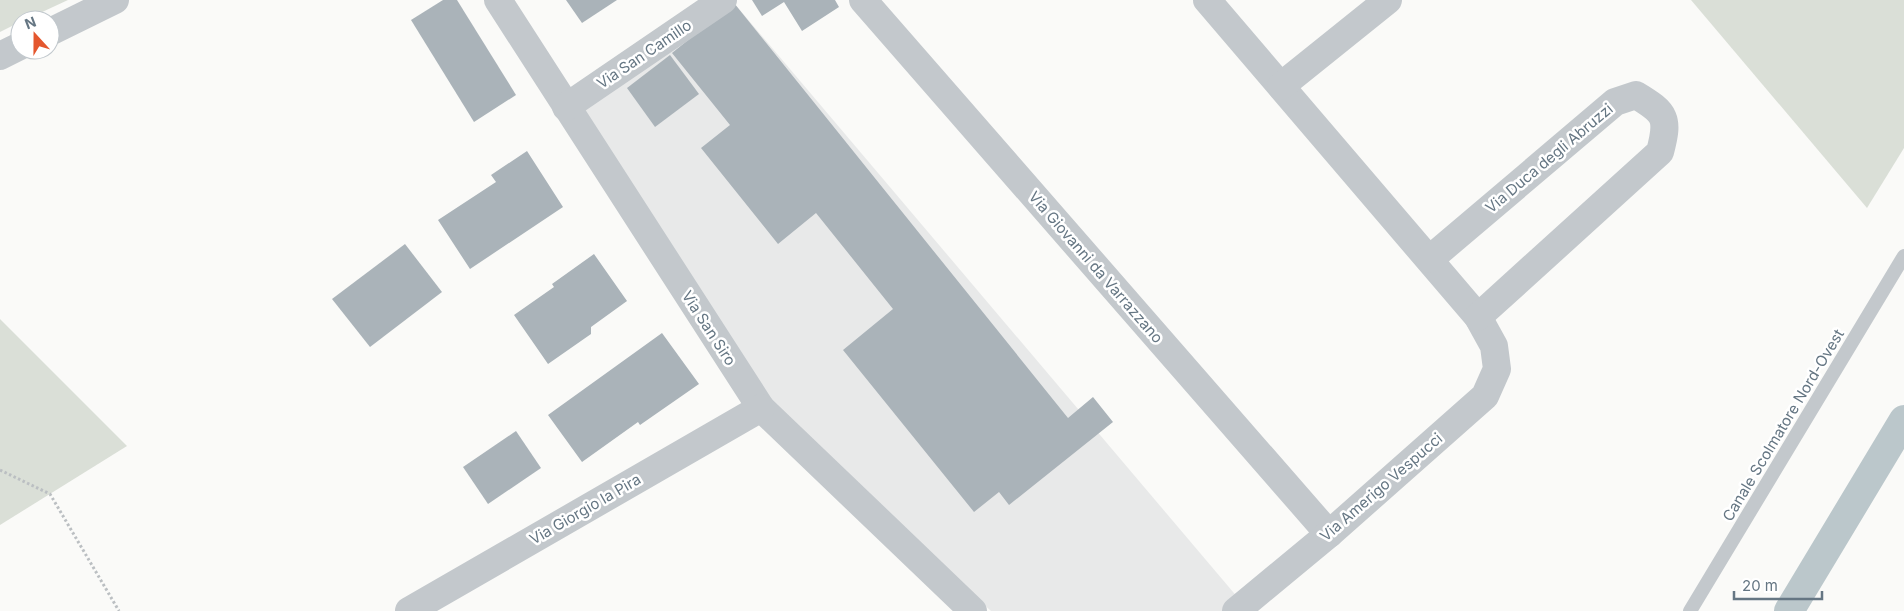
<svg xmlns="http://www.w3.org/2000/svg" width="1904" height="611" viewBox="0 0 1904 611" font-family="Inter,sans-serif">
<style>
.built{fill:#e8e9e9}
.green{fill:#dadfd7}
.lines{fill:none;stroke-linecap:round;stroke-linejoin:round}
.canal{stroke:#bbc7cb;stroke-width:30}
.building{fill:#aab3b9}
.path{stroke:#bbbfc2;stroke-width:3;stroke-dasharray:2.5 2.5;stroke-linecap:butt}
.lane{stroke:#c3c8cc;stroke-width:14}
.street{stroke:#c3c8cc;stroke-width:28}
.labels{text-anchor:middle;dominant-baseline:central;stroke-width:5;stroke-linejoin:round;paint-order:stroke}
.street-label{font-size:15px;fill:#657683;stroke:#fff}
</style>
<rect width="100%" height="100%" fill="#fafaf8"/>
<path class="built" d="M734,3L1239,599L1225,611H991L766,402L579,110Z"/>
<g class="green">
<path d="M0,0H68L25,20H20V22L0,32Z"/>
<path d="M1691,0H1904V148L1867,208Z"/>
<path d="M0,319L127,446L0,525Z"/>
</g>
<g class="lines">
<path class="canal" d="M1789,611L1904,420"/>
</g>
<g class="building">
<path d="M443,0H457L516,95L474,122L411,20Z"/>
<path d="M566,0H617L582,23Z"/>
<path d="M752,0H835L839,7L802,31L784,2L762,16Z"/>
<path d="M734,3L1068,418L1093,397L1113,422L1009,505L999,492L974,512L843,350L893,309L816,213L778,244L701,148L730,125L672,53Z"/>
<path d="M670,55L699,94L655,127L627,88Z"/>
<path d="M527,151L563,207L470,269L438,220L496,182L491,175Z"/>
<path d="M405,244L442,292L370,347L332,299Z"/>
<path d="M594,254L627,301L591,327V334L548,364L514,315L554,287L552,284Z"/>
<path d="M662,333L699,384L640,425L638,422L582,462L548,415Z"/>
<path d="M516,431L541,468L488,504L463,467Z"/>
</g>
<g class="lines">
<path class="path" d="M0,470L50,494L119,611"/>
<path class="lane" d="M1690,611L1904,256"/>
<g class="street">
<path d="M498,0L761,408L973,611"/>
<path d="M863,0L1329,534"/>
<path d="M1207,0L1478,317L1494,346L1497,369L1485,396L1329,534L1236,611"/>
<path d="M50,32L115,0"/>
<path d="M0,56L20,46"/>
<path d="M1281,86L1388,0"/>
<path d="M566,107L723,0"/>
<path d="M1430,259L1615,102L1636,95C1666,113 1669,118 1660,152L1478,317"/>
<path d="M409,611L761,408"/>
</g>
</g>
<g class="labels">
<g class="street-label">
<text transform="translate(644 54) rotate(-34)">Via San Camillo</text>
<text transform="translate(1549 158) rotate(-40)">Via Duca degli Abruzzi</text>
<text transform="translate(1096 267) rotate(49)">Via Giovanni da Varrazzano</text>
<text transform="translate(709 328) rotate(57)">Via San Siro</text>
<text transform="translate(1783 425) rotate(-59)">Canale Scolmatore Nord-Ovest</text>
<text transform="translate(1381 487) rotate(-41)">Via Amerigo Vespucci</text>
<text transform="translate(585 509) rotate(-30)">Via Giorgio la Pira</text>
</g>
</g>
<g transform="translate(35 35) rotate(339)"><circle r="24" fill="#ffffff" stroke="#c1c8cd"/>
<path d="M0-4L9 19L0 12L-9 19Z" fill="#e4572e"/>
<text y="-8" font-size="14" font-weight="bold" text-anchor="middle" fill="#657683">N</text>
</g>
<path d="M1734 591v8h88v-8" fill="none" stroke="#657683" stroke-width="2.5"/>
<text x="1742" y="591" font-size="15" fill="#657683" stroke="#ffffff" stroke-width="4" paint-order="stroke">20 m</text>
</svg>
